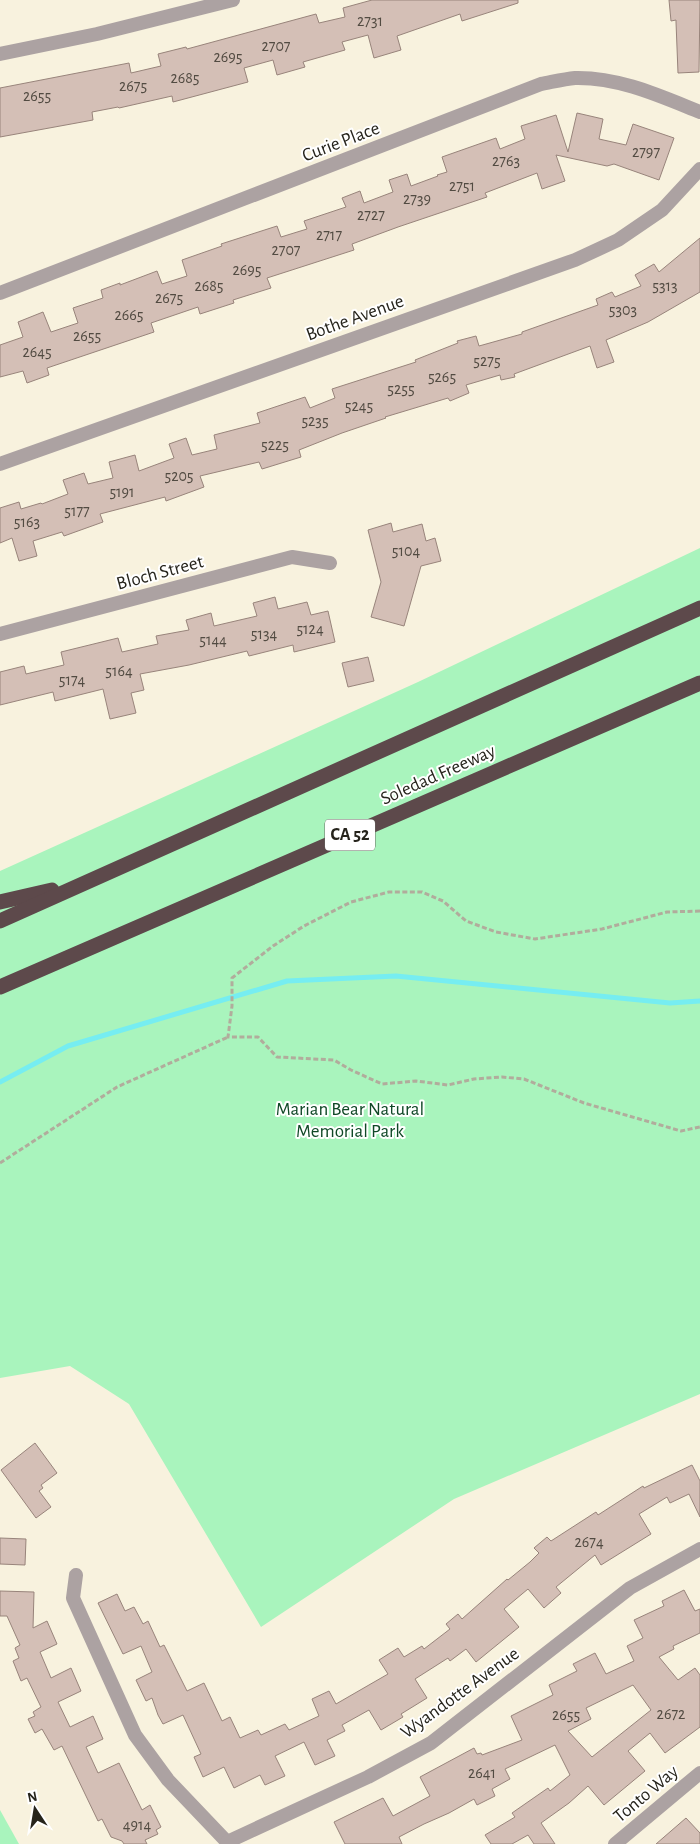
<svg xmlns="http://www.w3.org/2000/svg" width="700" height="1844" viewBox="0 0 700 1844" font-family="'Alegreya Sans',sans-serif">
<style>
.green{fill:#a9f4bd}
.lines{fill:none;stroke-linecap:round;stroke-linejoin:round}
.stream{stroke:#76edf1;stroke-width:5}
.building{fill:#d4bfb6;stroke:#98847b;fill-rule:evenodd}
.path{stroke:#b1ac9c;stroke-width:3;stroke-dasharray:5 2.5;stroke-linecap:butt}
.minor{stroke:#aca2a2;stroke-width:14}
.motorway{stroke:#5d494b;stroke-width:15}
.labels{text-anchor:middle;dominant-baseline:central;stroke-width:4;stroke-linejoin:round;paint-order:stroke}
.number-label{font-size:16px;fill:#524b42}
.shield{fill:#fff;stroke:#676660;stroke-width:1}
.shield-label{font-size:18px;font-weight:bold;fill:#26241c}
.street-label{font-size:19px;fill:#26241c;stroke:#fff}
.park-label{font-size:19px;fill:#0f4826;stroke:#fff}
</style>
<rect width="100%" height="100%" fill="#f8f2de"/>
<g class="green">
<path d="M700,548V1394L454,1499L261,1627L129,1404L70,1366L0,1378V871L418,682Z"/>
<path d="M0,1810L19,1844H0Z"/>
</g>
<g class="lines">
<path class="stream" d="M0,1082L68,1046L287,981L396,976L670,1003L700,1001"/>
</g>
<g class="building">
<path d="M372,0H518V3L462,21L460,14L397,36L401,50L374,58L368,35L342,42L345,50L303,62L305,67L277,75L273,60L244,68L248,82L173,102L172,96L119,108L118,107L92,112L93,120L0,137V88L129,63L131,73L161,66L158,54L186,47L187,49L316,14L319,23L345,17L343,8Z"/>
<path d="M669,0H700L699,72L678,73L676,22V20L671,21Z"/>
<path d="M577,113L603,119L599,139L626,145L633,124L674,138L659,180L614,164L607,166L556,155L565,181L542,189L537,173L485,193L487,197L398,227L352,244L354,250L267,278L271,288L233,300L234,303L200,314L198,307L151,323L154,332L47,368L49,375L27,383L23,371L0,377V345L23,337L18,322L43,312L51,332L78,323L73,308L103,298L101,290L120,283V285L157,271L162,284L187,276L182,260L222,246L221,244L277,226L281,237L307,229L304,221L346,207L342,198L360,191L364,203L393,192L389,180L407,174L411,186L438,176L437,175L447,172L442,157L496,138L500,149L525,139L521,126L556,115L568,152Z"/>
<path d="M700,238V292L648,322L606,340L614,362L597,368L590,346L514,374L515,377L501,380L500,375L466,385L469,393L450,401L448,398L385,417L386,418L342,433L299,450L301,457L262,469L259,462L200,476L204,487L166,501L165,497L100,514L103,522L64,536L62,532L33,541L37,556L19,561L12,538L0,543V508L19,502L21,509L41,503L42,504L68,494L63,480L84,473L88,484L113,478L109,462L135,455L139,471L174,458L169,444L186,438L192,455L217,449L214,435L260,423L257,413L305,397L310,408L335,398L332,389L416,362L415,360L458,343L457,341L476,336L479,346L522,334V332L598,305L596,299L612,292L615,297L641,286L635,275L654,264L659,272Z"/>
<path d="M391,523L393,532L422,524L426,541L435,538L441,561L421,566L404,626L371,617L381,582L368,530Z"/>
<path d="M275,597L278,609L307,602L311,615L328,611L335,642L294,652L293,645L249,656L247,651L189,665L140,674L144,690L131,693L136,713L110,719L103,689L55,701L53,692L0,705V672L24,666L26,674L64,665L61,652L118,638L122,652L158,644L156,636L189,630L186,620L211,613L214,626L257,616L253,603Z"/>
<path d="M368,657L374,681L348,687L342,663Z"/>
<path d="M35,1443L57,1473L41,1485L43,1488L39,1491L51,1507L36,1518L1,1470Z"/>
<path d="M692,1465L700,1481V1517L689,1494L670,1503L667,1497L639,1514L651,1534L601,1565L595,1555L556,1587L561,1593L544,1608L528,1589L504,1609L519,1627L476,1662L466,1649L450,1661L448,1658L415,1679L427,1698L401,1714L403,1717L381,1730L369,1710L342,1725L345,1731L327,1740L335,1756L315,1765L304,1742L275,1756L285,1776L265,1785L260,1775L234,1788L224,1767L203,1777L194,1757L201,1754L183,1715L163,1724L158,1715L152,1698L146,1701L136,1680L152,1672L141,1646L123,1654L98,1603L117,1594L125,1611L134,1607L143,1624L148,1621L160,1647L164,1645L187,1691L204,1683L222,1721L230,1717L240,1738L258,1730L261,1735L285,1724L289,1730L319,1716L312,1699L329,1691L336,1704L388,1674L379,1660L398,1648L404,1657L422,1646L424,1649L450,1629L446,1624L458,1614L462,1619L507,1579L508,1580L530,1562L539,1553L534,1548L547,1537L551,1541L596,1512L598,1515L643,1486L644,1488Z"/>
<path d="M0,1538L26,1539L25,1565L0,1564Z"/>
<path d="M684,1590L695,1611L700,1609V1633L673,1646L674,1649L659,1657L678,1680L695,1668L700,1675V1727L665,1753L650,1733L628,1751L645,1771L604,1805L588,1786L569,1803L541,1823L555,1844H534L528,1835L512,1844H491L485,1835L515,1817L512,1813L548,1788L550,1791L570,1775L555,1745L505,1769L510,1779L492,1789L495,1796L477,1805L474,1799L449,1813L424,1824L399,1837L402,1844H345L334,1822L383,1798L393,1816L430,1796L420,1777L474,1748L477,1754L481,1753L482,1755L522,1740L511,1716L553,1695L549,1685L577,1671L573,1664L595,1653L606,1674L634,1661L627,1646L643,1638L634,1620L664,1606L662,1601ZM633,1685L651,1710L592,1757L568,1731L591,1719L586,1708Z"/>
<path d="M0,1591L34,1592L33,1628L47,1621L57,1644L40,1652L51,1678L71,1668L81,1691L58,1702L70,1727L93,1716L103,1739L86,1747L98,1773L119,1763L142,1810L150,1805L161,1827L156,1830L158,1834L145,1840L147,1844H124L122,1841L111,1837L102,1819L98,1821L62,1746L54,1750L42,1729L35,1733L28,1719L35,1716L33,1712L41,1707L27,1678L21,1681L13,1661L19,1658L15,1648L20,1645L7,1616H0Z"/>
<path d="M686,1818L700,1833V1844H656Z"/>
</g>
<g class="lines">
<g class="path">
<path d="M700,911L667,912L602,929L535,939L496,932L466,921L443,901L422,892H389L351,902L304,926L273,946L232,978V1006L228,1037H258L277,1057L334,1060L351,1070L382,1084L416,1081L448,1085L474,1079L502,1077L524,1079L584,1103L681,1131L700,1127"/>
<path d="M0,1163L117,1087L228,1037"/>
</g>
<g class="minor">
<path d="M0,54L97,34L233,0"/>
<path d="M0,293L541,84C552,82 564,79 575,78C619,77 660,96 700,112"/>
<path d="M0,464L575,260L618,240L662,210L700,169"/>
<path d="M0,634L292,557L330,563"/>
<path d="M76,1575L73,1598L135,1735L168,1780L229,1844"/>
<path d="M227,1842L368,1777L431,1743L630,1588L700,1549"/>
<path d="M615,1844L700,1773"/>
</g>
<g class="motorway">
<path d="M0,902L52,890"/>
<path d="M0,921L700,608"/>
<path d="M0,987L700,683"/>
</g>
</g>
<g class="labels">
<g class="number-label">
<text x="370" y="21">2731</text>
<text x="276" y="46">2707</text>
<text x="228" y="57">2695</text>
<text x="185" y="78">2685</text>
<text x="133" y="86">2675</text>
<text x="37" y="96">2655</text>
<text x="646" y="152">2797</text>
<text x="506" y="161">2763</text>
<text x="462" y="186">2751</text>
<text x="417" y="199">2739</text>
<text x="371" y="215">2727</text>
<text x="329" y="235">2717</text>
<text x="286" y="250">2707</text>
<text x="247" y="270">2695</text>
<text x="209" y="286">2685</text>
<text x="665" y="286">5313</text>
<text x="169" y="298">2675</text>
<text x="623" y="310">5303</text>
<text x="129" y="315">2665</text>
<text x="87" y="336">2655</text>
<text x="37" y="352">2645</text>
<text x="487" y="361">5275</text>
<text x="442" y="377">5265</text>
<text x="401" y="389">5255</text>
<text x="359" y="406">5245</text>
<text x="315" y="421">5235</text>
<text x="275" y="445">5225</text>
<text x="179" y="476">5205</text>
<text x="122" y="492">5191</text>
<text x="77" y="511">5177</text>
<text x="27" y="522">5163</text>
<text x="406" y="551">5104</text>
<text x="310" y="629">5124</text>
<text x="264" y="634">5134</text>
<text x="213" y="640">5144</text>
<text x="119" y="671">5164</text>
<text x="72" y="680">5174</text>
<text x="589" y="1542">2674</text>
<text x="671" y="1714">2672</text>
<text x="566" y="1715">2655</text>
<text x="482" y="1773">2641</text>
<text x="137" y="1825">4914</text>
</g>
<rect class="shield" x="325" y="819.5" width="50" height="31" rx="4"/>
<g class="shield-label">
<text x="350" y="835">CA 52</text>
</g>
<g class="street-label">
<text transform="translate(341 142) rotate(-21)">Curie Place</text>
<text transform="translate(355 318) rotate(-20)">Bothe Avenue</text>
<text transform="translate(160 573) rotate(-15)">Bloch Street</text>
<text transform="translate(438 775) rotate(-24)">Soledad Freeway</text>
<text transform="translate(460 1693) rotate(-36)">Wyandotte Avenue</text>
<text transform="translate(646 1794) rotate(-40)">Tonto Way</text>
</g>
<g class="park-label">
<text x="350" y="1109">Marian Bear Natural<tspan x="350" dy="22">Memorial Park</tspan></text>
</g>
</g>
<g transform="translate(35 1809) rotate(348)" stroke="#ffffff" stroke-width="4" paint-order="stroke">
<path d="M0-4L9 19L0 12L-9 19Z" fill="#26241c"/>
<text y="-8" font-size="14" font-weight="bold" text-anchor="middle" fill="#26241c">N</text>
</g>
</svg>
